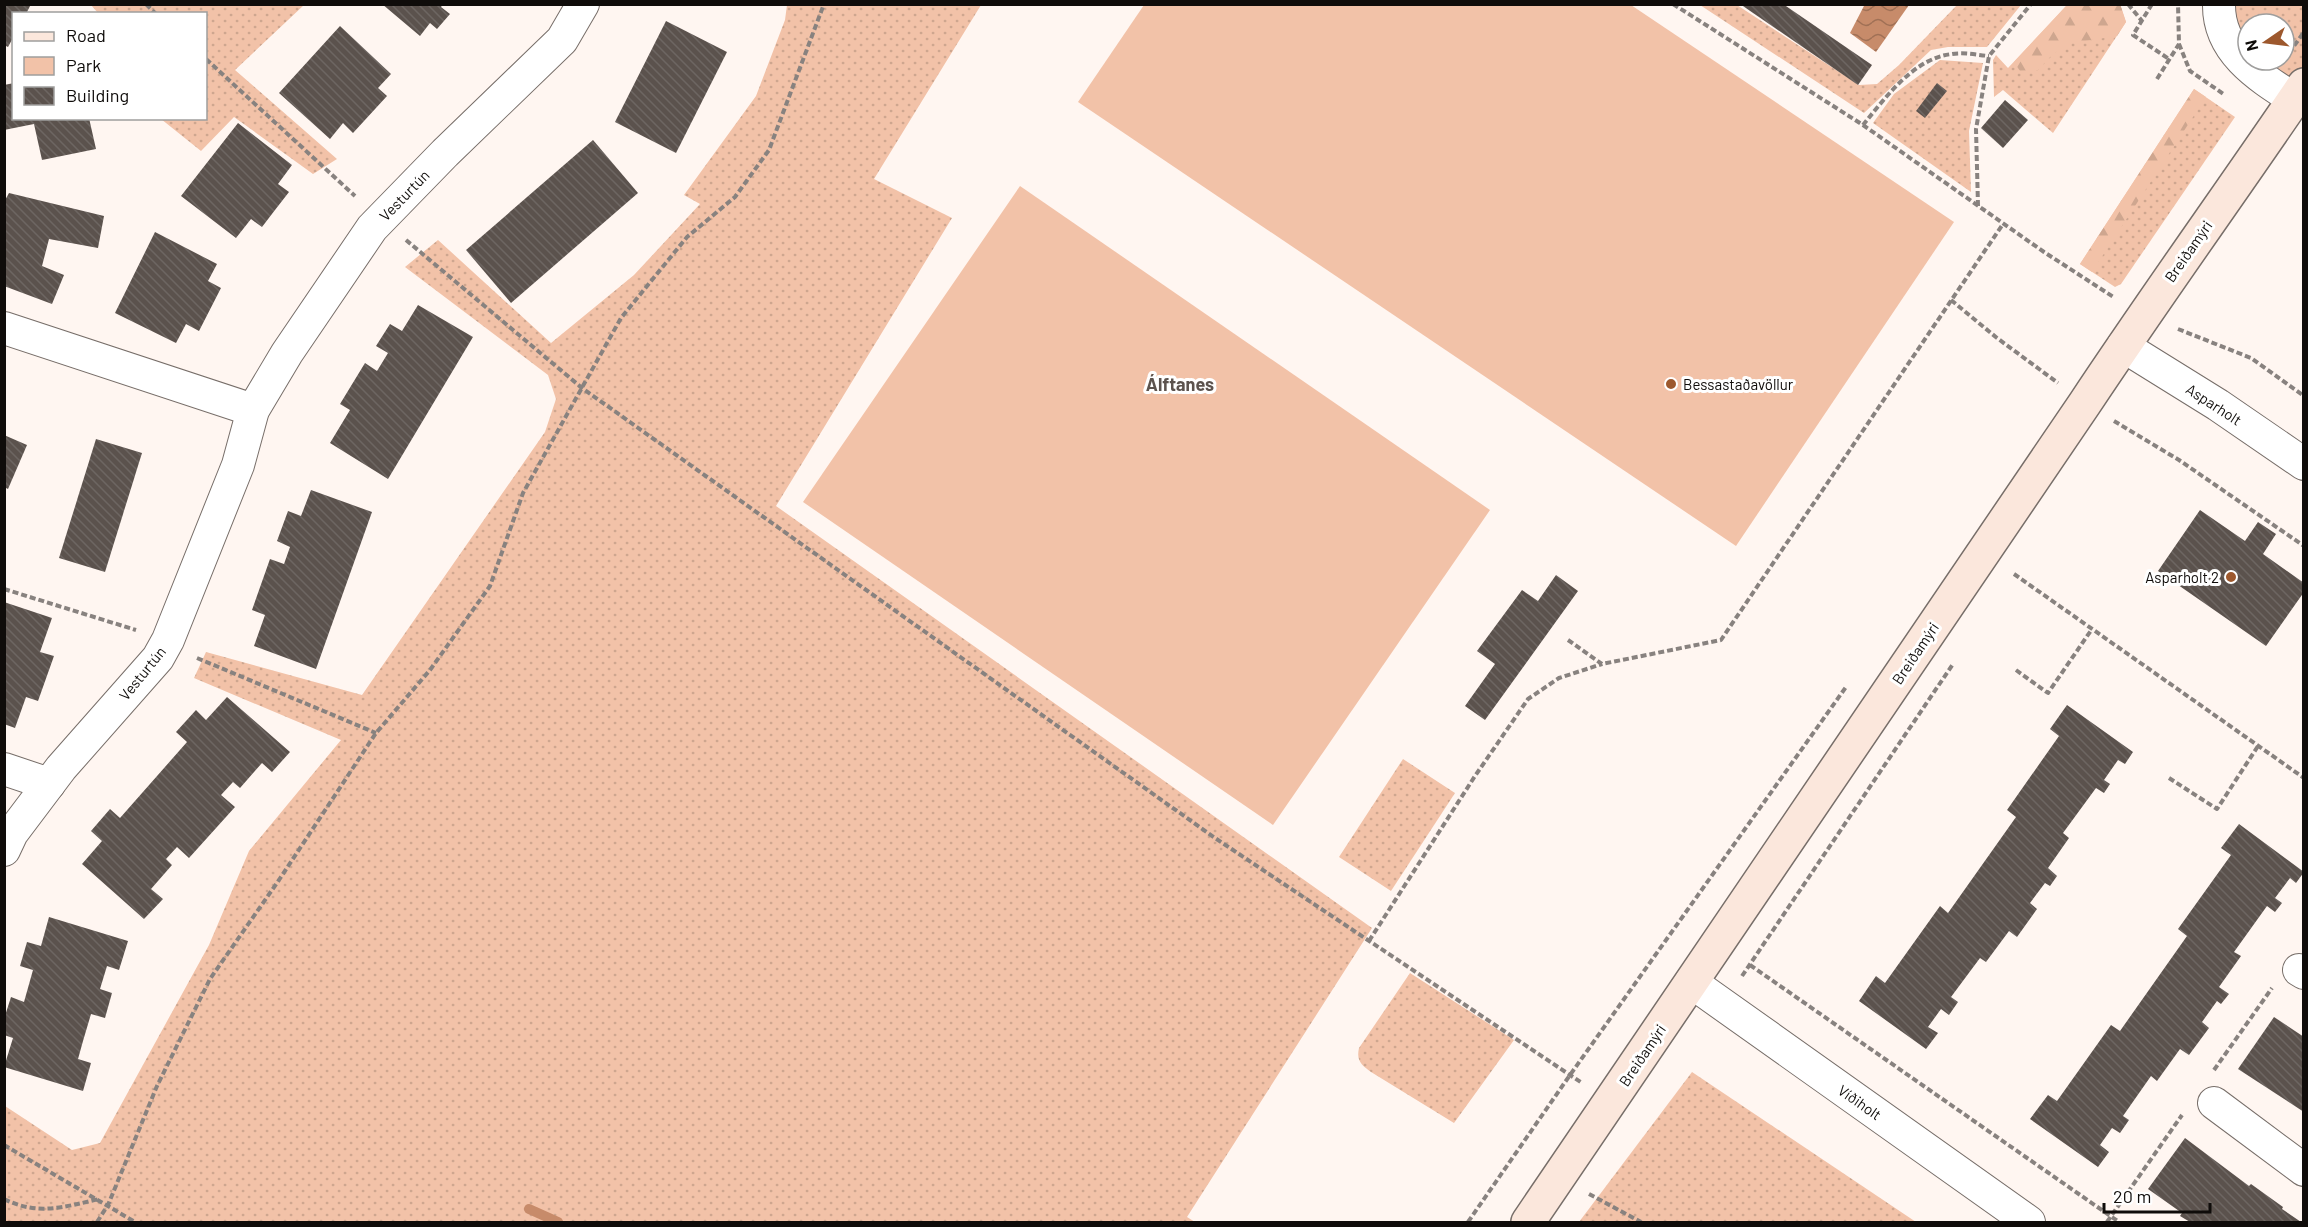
<svg xmlns="http://www.w3.org/2000/svg" width="2308" height="1227" viewBox="0 0 2308 1227" font-family="Barlow,sans-serif">
<style>
.green{fill:url(#green-dots)}
.forest{fill:url(#forest-firs)}
.pitch{fill:#f2c2a8}
.water{fill:url(#water-waves)}
.lines{fill:none;stroke-linecap:round;stroke-linejoin:round}
.stream{stroke:#c78b6a;stroke-width:10}
.building{fill:url(#building-back-hatch)}
.street-casing{stroke:#776e69;stroke-width:34}
.secondary-casing{stroke:#776e69;stroke-width:36}
.path{stroke:#88827f;stroke-width:4;stroke-dasharray:6 3;stroke-linecap:butt}
.street{stroke:#fff;stroke-width:32}
.secondary{stroke:#fbe7dc;stroke-width:33}
.poi-dot{fill:#9d582d;stroke:#fff;stroke-width:2}
.labels{text-anchor:middle;dominant-baseline:central;stroke-width:6;stroke-linejoin:round;paint-order:stroke}
.street-label{font-size:15px;fill:#0f0c0a;stroke:#fff}
.poi-label{font-size:15px;fill:#0f0c0a;stroke:#fff;text-anchor:start}
.quarter-label{font-size:18px;font-weight:bold;fill:#5c534e;stroke:#fff}
</style>
<defs>
<pattern id="green-dots" width="8" height="8" patternUnits="userSpaceOnUse" patternTransform="scale(1.5)"><rect width="8" height="8" fill="#f2c2a8"/><path d="M2 2h.1M6 6h.1" fill="none" stroke="#cea68f" stroke-width="1.8" stroke-linecap="round"/></pattern>
<pattern id="forest-firs" width="22" height="20" patternUnits="userSpaceOnUse" patternTransform="scale(1.5)"><rect width="22" height="20" fill="#f2c2a8"/><path d="M5 1l3.5 6h-7zM16 11l3.5 6h-7z" fill="#cea68f"/></pattern>
<pattern id="water-waves" width="16" height="10" patternUnits="userSpaceOnUse" patternTransform="scale(1.5)"><rect width="16" height="10" fill="#c78b6a"/><path d="M0 5q4-4 8 0t8 0" fill="none" stroke="#a07055"/></pattern>
<pattern id="building-back-hatch" width="6" height="6" patternUnits="userSpaceOnUse" patternTransform="scale(1.5)"><rect width="6" height="6" fill="#5b524d"/><path d="M-1 5l2 2M0 0l6 6M5-1l2 2" fill="none" stroke="#6d6662"/></pattern>
</defs>
<rect width="100%" height="100%" fill="#fff6f1"/>
<g class="green">
<path d="M2120,4L2126,22L2053,133L2003,90L1994,97L1993,60L1996,55L2008,68L2067,5Z"/>
<path d="M2234,4L2303,5V69L2290,79L2265,60H2284V24H2248V46L2236,29Z"/>
<path d="M91,5H304L235,70L337,159L313,174L234,117L201,151L161,119L206,118V14L98,13Z"/>
<path d="M787,5H981L874,179L952,218L776,506L1372,928L1187,1217L1195,1222H5V1106L72,1150L100,1143L209,945L249,851L341,740L194,678L206,652L362,695L545,432L556,399L548,375L405,267L438,240L551,343L634,275L700,204L684,195L756,96L785,20Z"/>
<path d="M1700,5H1737L1859,85L1877,84L1899,65L1957,5H2021L1987,47H1948L1931,50L1864,113Z"/>
<path d="M1940,60L1983,63L1969,131L1971,192L1873,123L1894,94Z"/>
<path d="M2194,89L2235,117L2121,284L2115,287L2080,264Z"/>
<path d="M1403,759L1455,793L1391,891L1339,857Z"/>
<path d="M1410,973L1514,1040L1454,1123L1371,1072C1362,1065 1356,1061 1359,1048Z"/>
<path d="M1692,1072L1916,1222H1579Z"/>
</g>
<g class="forest">
<path d="M2120,4L2126,22L2117,36L2072,43L2053,54L2038,70L2020,71L2014,62L2067,5Z"/>
<path d="M2194,89L2206,97L2092,272L2080,264Z"/>
</g>
<g class="pitch">
<path d="M1144,5H1631L1954,222L1736,546L1078,102Z"/>
<path d="M1020,186L1490,510L1273,825L803,502Z"/>
</g>
<path class="water" d="M1865,4L1909,5L1876,52L1850,33Z"/>
<g class="lines">
<path class="stream" d="M529,1209L558,1222"/>
</g>
<g class="building">
<path d="M4,4H31L26,14H14V36L8,47L4,45Z"/>
<path d="M382,4H443L441,7L450,14L437,29L430,23L420,36Z"/>
<path d="M1740,4H1783L1872,65L1858,85Z"/>
<path d="M666,21L727,52L676,153L615,122Z"/>
<path d="M340,26L391,74L378,88L387,96L353,133L343,123L330,139L279,93Z"/>
<path d="M14,83V118H89L96,149L42,160L34,124L4,130V85Z"/>
<path d="M1937,83L1947,91L1925,118L1916,111Z"/>
<path d="M2005,100L2028,120L2003,148L1981,128Z"/>
<path d="M238,123L292,165L278,184L289,192L275,210L262,227L251,219L236,238L181,196Z"/>
<path d="M593,140L638,193L511,303L466,250Z"/>
<path d="M9,193L104,216L98,248L49,239L42,266L64,275L52,304L4,286V233L6,228H4V202Z"/>
<path d="M155,232L217,264L208,281L221,288L199,331L186,324L176,343L115,313Z"/>
<path d="M418,305L473,337L388,479L330,443L350,410L340,404L365,363L377,371L388,353L376,346L390,324L402,331Z"/>
<path d="M4,435L27,445L8,489L4,487Z"/>
<path d="M96,439L142,453L105,572L59,558Z"/>
<path d="M311,490L372,512L316,669L254,646L265,615L252,610L270,559L284,564L290,547L277,541L288,511L301,516Z"/>
<path d="M2200,510L2245,541L2258,522L2276,534L2263,554L2304,583V592L2266,646L2158,571Z"/>
<path d="M1556,575L1578,591L1485,720L1465,706L1495,664L1477,651L1522,590L1538,601Z"/>
<path d="M4,602L52,618L40,652L54,656L38,701L26,697L15,728L4,724Z"/>
<path d="M227,697L290,752L272,772L262,763L240,788L233,782L221,795L235,807L189,858L177,847L166,859L172,865L151,889L163,899L144,919L82,864L102,841L91,831L110,809L120,818L187,742L176,732L196,710L206,720Z"/>
<path d="M2067,705L2133,752L2125,764L2118,760L2104,780L2110,784L2104,793L2096,788L2063,833L2069,838L2048,868L2057,876L2050,886L2045,883L2030,903L2037,909L2017,937L2009,931L1986,962L1980,958L1951,997L1958,1002L1949,1015L1941,1009L1928,1027L1938,1033L1926,1049L1859,1001L1876,976L1885,983L1940,906L1948,913L2016,817L2007,810L2059,736L2050,729Z"/>
<path d="M2239,824L2304,872L2296,883L2290,878L2275,898L2282,903L2275,912L2267,906L2234,952L2241,956L2219,987L2229,994L2221,1004L2217,1001L2202,1022L2209,1028L2189,1055L2180,1049L2157,1081L2151,1076L2123,1116L2129,1120L2120,1133L2112,1128L2100,1145L2109,1152L2098,1167L2030,1119L2048,1095L2057,1101L2111,1025L2120,1031L2187,936L2178,929L2231,855L2221,848Z"/>
<path d="M49,917L128,941L119,970L107,966L100,989L112,993L105,1018L91,1014L83,1041L78,1059L91,1063L83,1091L4,1067L13,1038L4,1035V1019L11,997L24,1002L33,970L20,966L27,942L41,946Z"/>
<path d="M2274,1017L2304,1037V1112L2238,1069Z"/>
<path d="M2185,1138L2249,1186L2251,1184L2283,1207L2282,1209L2301,1222H2190L2180,1216L2182,1213L2148,1189Z"/>
</g>
<g class="lines">
<g class="street-casing">
<g id="street">
<path d="M2219,4C2218,51 2258,76 2294,99"/>
<path d="M4,328L253,410"/>
<path d="M2123,346L2218,405L2304,464"/>
<path d="M4,769L49,784"/>
<path d="M4,850L12,833L61,768L158,658L168,640L238,465L253,410L287,353L372,228L445,153L562,40L583,4"/>
<path d="M2299,970L2304,973"/>
<path d="M1691,982L2029,1222"/>
<path d="M2214,1103L2304,1170"/>
</g>
</g>
<g class="secondary-casing">
<path id="secondary" d="M1528,1222L2085,403C2156,296 2232,191 2304,85"/>
</g>
<g class="path">
<path d="M146,4L156,14"/>
<path d="M1673,4L1863,125L2044,252L2115,298"/>
<path d="M2128,4L2142,21"/>
<path d="M2152,4L2133,35L2169,59"/>
<path d="M2179,44L2190,71L2225,95"/>
<path d="M2289,53L2304,32"/>
<path d="M206,59L355,196"/>
<path d="M2157,79L2179,44L2178,4"/>
<path d="M1863,125C1886,97 1914,58 1952,54C1964,52 1977,55 1989,56"/>
<path d="M1978,206L1976,129L1989,56L2031,4"/>
<path d="M406,240L582,388L1215,838L1582,1083"/>
<path d="M1951,300L1997,338L2058,383"/>
<path d="M2178,329L2251,358L2304,396"/>
<path d="M2114,421L2179,460L2304,546"/>
<path d="M2014,574L2304,778"/>
<path d="M4,589L136,630"/>
<path d="M1568,640L1602,664L1721,640L2003,224"/>
<path d="M197,658L376,733"/>
<path d="M2016,670L2048,693L2092,629"/>
<path d="M2169,778L2217,809L2258,746"/>
<path d="M1369,941L1475,776L1528,699L1559,678L1602,664"/>
<path d="M1750,965L2119,1222"/>
<path d="M1742,976L1953,664"/>
<path d="M2214,1070L2272,988"/>
<path d="M4,1145L135,1222"/>
<path d="M1589,1194L1641,1222"/>
<path d="M4,1199C38,1216 64,1207 99,1199"/>
<path d="M97,1222L108,1205L157,1086L210,979L279,880L376,733L430,670L490,586L523,493L621,318L687,237L735,197L769,150L824,4"/>
<path d="M1468,1222L1570,1075L1846,687"/>
<path d="M2107,1222L2182,1115"/>
</g>
<use href="#street" class="street"/>
<use href="#secondary" class="secondary"/>
</g>
<g class="poi-dot">
<circle cx="1671" cy="384" r="6"/>
<circle cx="2231" cy="577" r="6"/>
</g>
<g class="labels">
<g class="street-label">
<text transform="translate(404 195) rotate(-46)">Vesturtún</text>
<text transform="translate(2188 251) rotate(-55)">Breiðamýri</text>
<text transform="translate(2214 404) rotate(33)">Asparholt</text>
<text transform="translate(1915 653) rotate(-56)">Breiðamýri</text>
<text transform="translate(142 673) rotate(-51)">Vesturtún</text>
<text transform="translate(1642 1055) rotate(-56)">Breiðamýri</text>
<text transform="translate(1860 1102) rotate(35)">Víðiholt</text>
</g>
<g class="poi-label">
<text x="1683" y="384">Bessastaðavöllur</text>
<text x="2219" y="577" text-anchor="end">Asparholt 2</text>
</g>
<g class="quarter-label">
<text x="1180" y="384">Álftanes</text>
</g>
</g>
<rect width="2308" height="1227" fill="none" stroke="#0f0c0a" stroke-width="12"/>
<rect x="12" y="12" width="195" height="108" fill="#ffffff" stroke="#9f9e9d" stroke-width="1.5"/>
<rect x="24" y="32" width="30" height="9" fill="#fbe7dc" stroke="#9f9e9d" stroke-width="1.5"/>
<text x="66" y="42" font-size="18" fill="#0f0c0a">Road</text>
<rect x="24" y="57" width="30" height="18" fill="#f2c2a8" stroke="#9f9e9d" stroke-width="1.5"/>
<text x="66" y="72" font-size="18" fill="#0f0c0a">Park</text>
<rect x="24" y="87" width="30" height="18" fill="url(#building-back-hatch)" stroke="#9f9e9d" stroke-width="1.5"/>
<text x="66" y="102" font-size="18" fill="#0f0c0a">Building</text>
<g transform="translate(2266 42) rotate(256)"><circle r="28" fill="#ffffff" stroke="#9f9e9d" stroke-width="1.5"/>
<path d="M0-4.5L10 22L0 15L-10 22Z" fill="#9d582d"/>
<text y="-9" font-size="16" font-weight="bold" text-anchor="middle" fill="#0f0c0a">N</text>
</g>
<path d="M2104 1203v9h106v-9" fill="none" stroke="#0f0c0a" stroke-width="3"/>
<text x="2113" y="1203" font-size="18" fill="#0f0c0a" stroke="#ffffff" stroke-width="4.5" paint-order="stroke">20 m</text>
</svg>
